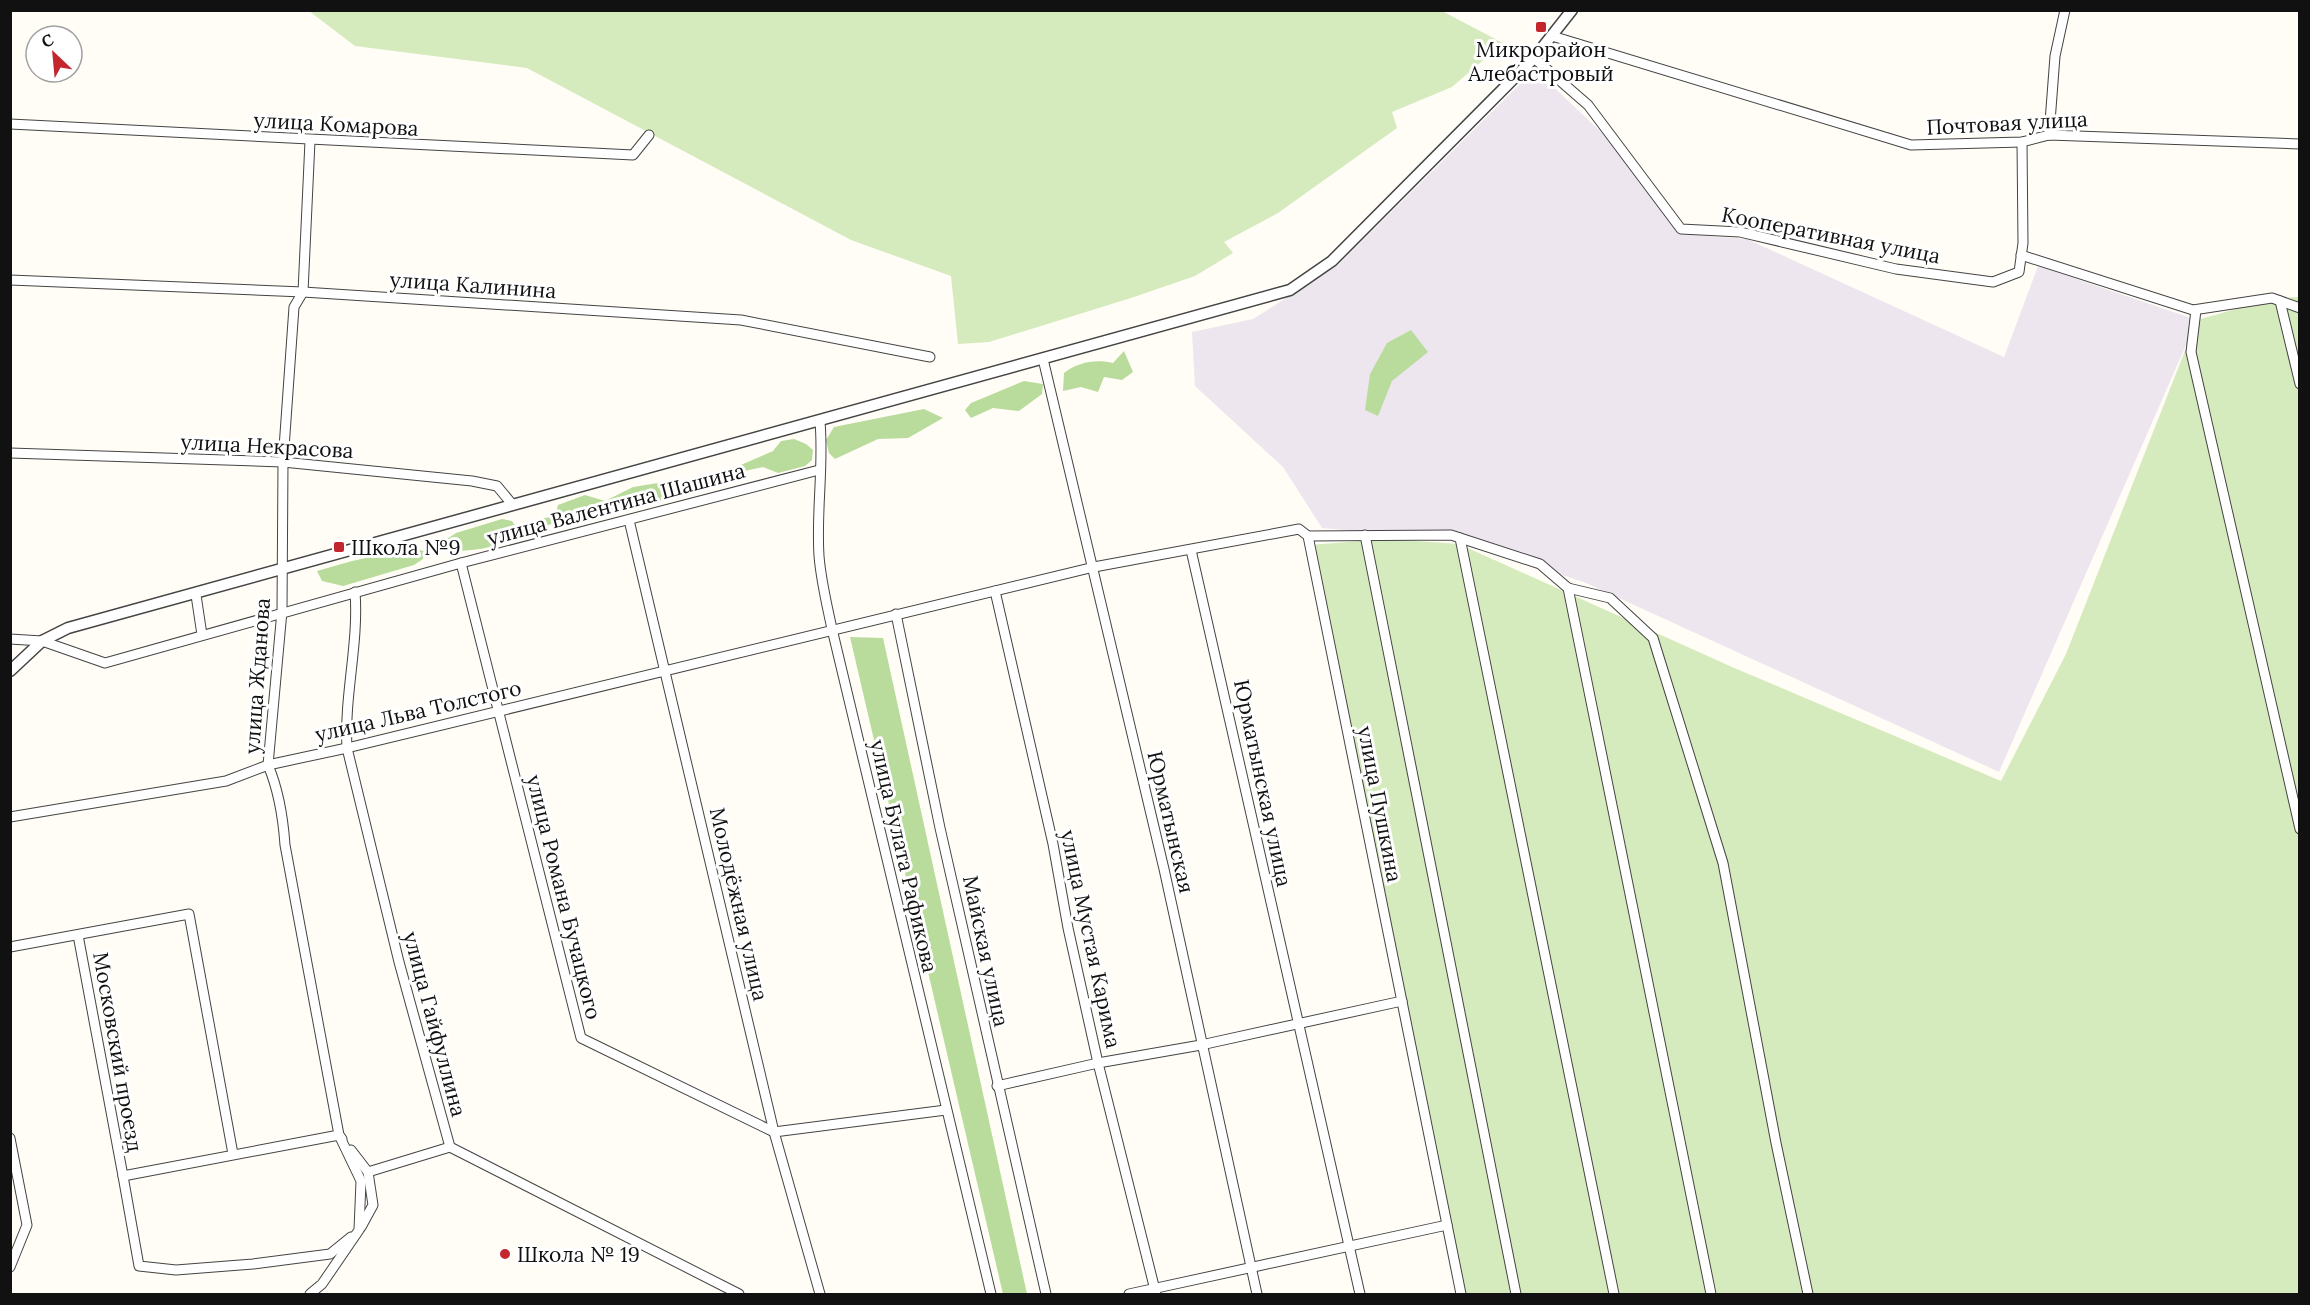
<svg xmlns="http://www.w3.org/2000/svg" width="2310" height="1305" viewBox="0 0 2310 1305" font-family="Lora,serif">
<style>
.industrial{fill:#eee6ef}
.green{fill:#d5ebbd}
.forest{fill:#b9dc9c}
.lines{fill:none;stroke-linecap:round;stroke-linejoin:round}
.minor-casing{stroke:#444;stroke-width:11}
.tertiary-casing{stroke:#444;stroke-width:13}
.minor{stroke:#fff;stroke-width:9}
.tertiary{stroke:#fff;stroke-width:10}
.poi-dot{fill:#c4262e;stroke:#fff;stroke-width:2}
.labels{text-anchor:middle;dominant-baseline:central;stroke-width:6;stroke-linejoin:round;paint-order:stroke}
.poi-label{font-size:21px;fill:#111;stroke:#fff;text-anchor:start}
.street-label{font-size:21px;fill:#111;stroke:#fff}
</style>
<rect width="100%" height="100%" fill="#fffdf5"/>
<path class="industrial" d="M1541,75L1620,150L1655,195L1679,234L1747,239L2004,357L2038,266L2197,320L1999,772L1586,583L1457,539L1322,528L1283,467L1195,386L1192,332L1253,319L1338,265L1525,79Z"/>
<g class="green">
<path d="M1440,10L1503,43L1452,87L1392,112L1397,128L1278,213L1224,242L1233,253L1195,276L1131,298L989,342L958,344L951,276L851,240L527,68L355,46L309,11Z"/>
<path d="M2299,297V1294H1463L1309,545L1388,539L1459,544L1732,667L2001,781L2066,654L2197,320L2275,298Z"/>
</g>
<g class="forest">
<path d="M1411,330L1428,352L1392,381L1378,416L1365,410L1370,374L1387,343Z"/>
<path d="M1124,351L1133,372L1122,380L1104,377L1098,392L1081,387L1063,391L1064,373C1078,362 1096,359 1113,363Z"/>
<path d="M1024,381L1043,384L1042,394L1019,411L993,408L971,418L965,410L971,403Z"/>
<path d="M924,409L943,418L908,438L878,439L835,459L829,453L826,440L834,427Z"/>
<path d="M794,439L806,444L813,450L812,460L805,466L778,473L763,467L708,479L773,451L781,441Z"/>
<path d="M664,482L684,488L668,498L610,515L586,514L585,522L574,524L568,517L534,531L543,518L555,517L558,505L585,495L605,501L633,487Z"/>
<path d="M502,519L512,521L516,527C511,549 464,553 445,550L442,542L456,533Z"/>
<path d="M414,548L426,552L423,559L414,565L343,586L322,581L317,571L352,561Z"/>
<path d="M850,637L883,638L1027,1294H1003Z"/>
</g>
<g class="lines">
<g class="minor-casing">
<g id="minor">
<path d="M1552,36L1911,145L2022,142L2049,135L2300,144"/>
<path d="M1534,58L1588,105L1681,229L1740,232L1896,269L1993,282L2019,272L2023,243L2022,142"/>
<path d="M10,124L633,155L649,135"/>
<path d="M2049,135L2055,56L2065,10"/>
<path d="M2021,255L2193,310L2272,298L2300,308"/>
<path d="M10,280L303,292L741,320L930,357"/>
<path d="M2280,301L2300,384"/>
<path d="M2196,310L2191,352L2300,829"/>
<path d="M1043,359L1164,869L1257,1294"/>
<path d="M820,422C824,466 816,511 819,556C821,581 827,605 832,629L991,1294"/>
<path d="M10,453L283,462L472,481L497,486L512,504"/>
<path d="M629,520L774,1132L820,1294"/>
<path d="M1365,535L1516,1294"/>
<path d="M1308,536L1451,535L1540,564L1568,588L1711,1294"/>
<path d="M1460,538L1614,1294"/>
<path d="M1191,550L1360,1294"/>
<path d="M461,563L581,1038L774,1132L946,1110"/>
<path d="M1568,588L1610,598L1653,638L1723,863L1776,1143L1808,1294"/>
<path d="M995,591L1053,844L1068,928L1098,1063L1156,1294"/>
<path d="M355,592C359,644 344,695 347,748L399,962L450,1147L739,1294"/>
<path d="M196,595L202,635"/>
<path d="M896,614L940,828L1046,1294"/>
<path d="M10,639L42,641L105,663L461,563L819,470"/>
<path d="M10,817L226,781L268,765L347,748L1094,567L1299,529L1308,536L1461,1294"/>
<path d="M78,935L123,1176"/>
<path d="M10,947L189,914L233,1154"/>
<path d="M997,1086L1098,1063L1201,1045L1402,1001"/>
<path d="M10,1138L27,1225L10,1267"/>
<path d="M342,1139L339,1135L123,1176L139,1266L176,1270L253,1264L330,1254L351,1237"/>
<path d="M351,1150L368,1172L450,1147"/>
<path d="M361,1227L373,1205L368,1172"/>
<path d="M310,1294L322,1284L359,1230L361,1181L339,1135L285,845C283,816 279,791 268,765L282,611L283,462L294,307L303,292L310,141"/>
<path d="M1129,1294L1447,1225"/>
</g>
</g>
<g class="tertiary-casing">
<path id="tertiary" d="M10,671L42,641L68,628L1290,290L1332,261L1534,58L1572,10"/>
</g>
<use href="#minor" class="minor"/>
<use href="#tertiary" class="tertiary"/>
</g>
<g class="poi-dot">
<rect x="1535" y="21" width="12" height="12" rx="3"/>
<rect x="333" y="541" width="12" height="12" rx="3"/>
<circle cx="505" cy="1254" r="6"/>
</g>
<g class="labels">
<g class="poi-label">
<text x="1541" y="49" text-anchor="middle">Микрорайон<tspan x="1541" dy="24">Алебастровый</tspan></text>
<text x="351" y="547">Школа №9</text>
<text x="517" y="1254">Школа № 19</text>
</g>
<g class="street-label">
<text transform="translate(2007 123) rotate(-3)">Почтовая улица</text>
<text transform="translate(336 124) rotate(3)">улица Комарова</text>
<text transform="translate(1831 235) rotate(11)">Кооперативная улица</text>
<text transform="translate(473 285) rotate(4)">улица Калинина</text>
<text transform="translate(267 446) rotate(3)">улица Некрасова</text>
<text transform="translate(616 504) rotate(-15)">улица Валентина Шашина</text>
<text transform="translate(257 676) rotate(-86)">улица Жданова</text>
<text transform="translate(418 711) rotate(-13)">улица Льва Толстого</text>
<text transform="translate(1263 783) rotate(78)">Юрматынская улица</text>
<text transform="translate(1380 804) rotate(79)">улица Пушкина</text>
<text transform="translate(1171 822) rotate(77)">Юрматынская</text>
<text transform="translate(904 856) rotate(77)">улица Булата Рафикова</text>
<text transform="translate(564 897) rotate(76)">улица Романа Бучацкого</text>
<text transform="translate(739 904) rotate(77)">Молодёжная улица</text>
<text transform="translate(1091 939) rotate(78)">улица Мустая Карима</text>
<text transform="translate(986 951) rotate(78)">Майская улица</text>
<text transform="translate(435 1024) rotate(75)">улица Гайфуллина</text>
<text transform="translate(118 1052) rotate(80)">Московский проезд</text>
</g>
</g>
<rect width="2310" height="1305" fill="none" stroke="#111111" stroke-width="24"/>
<g transform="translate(54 54) rotate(334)"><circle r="28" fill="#ffffff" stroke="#a0a0a0" stroke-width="1.5"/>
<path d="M0-4.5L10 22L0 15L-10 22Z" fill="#c4262e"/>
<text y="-9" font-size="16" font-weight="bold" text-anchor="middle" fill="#111111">С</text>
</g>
</svg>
